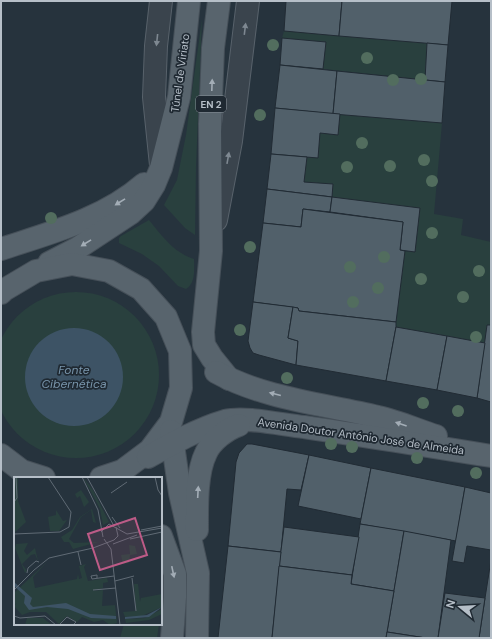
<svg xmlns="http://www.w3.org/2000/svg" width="492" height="639" viewBox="0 0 492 639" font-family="'DM Sans',sans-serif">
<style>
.green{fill:#29403e}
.water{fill:#3d5365}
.building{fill:#51606a;stroke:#212b34}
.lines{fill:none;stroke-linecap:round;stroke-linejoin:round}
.minor-casing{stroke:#58626b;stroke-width:24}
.major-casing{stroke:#465059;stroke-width:24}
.minor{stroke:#3a444d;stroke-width:22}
.major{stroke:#58646d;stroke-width:22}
.tree{fill:#526d5e}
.oneway{fill:#7e8891}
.oneway2{fill:#a3adb6}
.labels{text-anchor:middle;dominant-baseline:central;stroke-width:3.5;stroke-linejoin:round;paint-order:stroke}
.shield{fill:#1f2932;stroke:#89929b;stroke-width:1}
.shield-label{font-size:10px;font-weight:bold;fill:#b6bfc8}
.street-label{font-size:11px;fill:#b6bfc8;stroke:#1f2932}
.water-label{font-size:12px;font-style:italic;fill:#7894aa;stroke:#1f2932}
.inset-road{fill:none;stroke:#606b75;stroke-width:1}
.view{fill:#bd5b87;fill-opacity:0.15;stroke:#bd5b87;stroke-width:2}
.inset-edge{fill:none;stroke:#b6bfc8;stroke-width:2}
</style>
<rect width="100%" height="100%" fill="#26333d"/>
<g class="green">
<path d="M202,19L196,166L195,235L185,228L164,205L177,180L186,135Z"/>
<path d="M284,31L427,43L425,80L323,69L326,42L282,38Z"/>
<path d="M340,114L442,123L434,214L463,219L461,235L491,242V325H487L485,343L396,327V322L405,251L415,252L420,209L332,197L333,184L304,182L307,157L318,158L320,133L338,135Z"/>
<path d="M149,220C162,236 174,253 194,259C194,269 196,283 186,289L178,286L159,266L142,254L119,243V238L121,236Z"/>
<circle cx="76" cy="375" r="83"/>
<path d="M124,624H159L157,638H120Z"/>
</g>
<circle class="water" cx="74" cy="377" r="49"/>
<g class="building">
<path d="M286,1H342L339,36L284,31Z"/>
<path d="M342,1H452L448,45L339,36Z"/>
<path d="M282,38L326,42L323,69L280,65Z"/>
<path d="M427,43L448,45L445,82L425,80Z"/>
<path d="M280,65L337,71L333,114L275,108Z"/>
<path d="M337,71L445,82L442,123L333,114Z"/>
<path d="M275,108L340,114L338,135L320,133L318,158L271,154Z"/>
<path d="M271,154L307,157L304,182L333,184L332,197L267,189Z"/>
<path d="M267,189L332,197L330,212L303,209L301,227L263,223Z"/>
<path d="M332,197L420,208L415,252L400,250L403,222L330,212Z"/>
<path d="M303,209L403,222L400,250L405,251L396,322L299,311L298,308L253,302L263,223L301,227Z"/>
<path d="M253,302L293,307L288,338L298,341L296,365L259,355L253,353L250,348L248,341Z"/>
<path d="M293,307L298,308L299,311L396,322V327L386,381L296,365L298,341L288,338Z"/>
<path d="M487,325H491V402L477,398Z"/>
<path d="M396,327L447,336L437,390L386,381Z"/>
<path d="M447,336L485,343L477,398L437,390Z"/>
<path d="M247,444H252L309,455L301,490L287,489L281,552L228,546L236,462L239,453Z"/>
<path d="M309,455L371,468L361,519L298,506Z"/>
<path d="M371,468L465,487L456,541L360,524Z"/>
<path d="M465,487L491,493V550L467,546L464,563L452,561Z"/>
<path d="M360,524L404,531L394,591L351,584Z"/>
<path d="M284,527L359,537L352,575L279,566Z"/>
<path d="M404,531L451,540L438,638H426L387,632Z"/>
<path d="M228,546L281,552L272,638H218Z"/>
<path d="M491,560V638H479L485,598Z"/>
<path d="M279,566L352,575L351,584L394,591L386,638H272Z"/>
<path d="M445,593L485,598L479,638H438Z"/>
<path d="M387,632L426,638H386Z"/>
</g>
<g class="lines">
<g class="minor-casing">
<g id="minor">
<path d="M161,165L154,97L156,46L161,1"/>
<path d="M216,220L231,141L248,1"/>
</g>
</g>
<g class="major-casing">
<g id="major">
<path d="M219,1L213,48L210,124L211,251L203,332L204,345L212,358L229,379"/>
<path d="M1,249C50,233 104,219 144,184"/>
<path d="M49,263L78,248L131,213L144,201L154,185L161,168L179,97L189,1"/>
<path d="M1,293L4,290L36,271L72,264L109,271L141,289L166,317L180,351L181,388L171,422L150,450L122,471L101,478"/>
<path d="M216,372C265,399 324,404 378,417C397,421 417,430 436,436"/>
<path d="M171,431L180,493L198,573L197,638"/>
<path d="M1,455L22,471L44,478"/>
<path d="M148,457C173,443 198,429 225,421C245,416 283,425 304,427C367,436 429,446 491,456"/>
<path d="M197,530C197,507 196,473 206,453C211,441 227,429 239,425"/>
<path d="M161,536L175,574V597L172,638"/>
</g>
</g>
<use href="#minor" class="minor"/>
<use href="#major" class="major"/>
</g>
<g class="tree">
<circle cx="273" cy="45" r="6"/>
<circle cx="367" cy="58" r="6"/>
<circle cx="421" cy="79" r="6"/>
<circle cx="393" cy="80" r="6"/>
<circle cx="260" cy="115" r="6"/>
<circle cx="362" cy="143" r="6"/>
<circle cx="424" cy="160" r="6"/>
<circle cx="390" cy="166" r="6"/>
<circle cx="347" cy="167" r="6"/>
<circle cx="432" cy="181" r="6"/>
<circle cx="51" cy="218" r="6"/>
<circle cx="432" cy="233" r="6"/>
<circle cx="250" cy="247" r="6"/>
<circle cx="384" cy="257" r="6"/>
<circle cx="350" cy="267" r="6"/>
<circle cx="479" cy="271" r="6"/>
<circle cx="421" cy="279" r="6"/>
<circle cx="378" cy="288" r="6"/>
<circle cx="463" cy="297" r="6"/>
<circle cx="353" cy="302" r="6"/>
<circle cx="240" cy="330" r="6"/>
<circle cx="476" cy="337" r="6"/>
<circle cx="287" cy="378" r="6"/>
<circle cx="423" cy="403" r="6"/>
<circle cx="458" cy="411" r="6"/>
<circle cx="331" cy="444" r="6"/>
<circle cx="352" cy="447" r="6"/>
<circle cx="417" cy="458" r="6"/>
<circle cx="476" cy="473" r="6"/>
</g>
<defs><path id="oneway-solid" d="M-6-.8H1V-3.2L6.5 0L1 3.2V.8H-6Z"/></defs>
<g class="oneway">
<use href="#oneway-solid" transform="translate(245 29) rotate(-83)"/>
<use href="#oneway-solid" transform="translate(157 40) rotate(96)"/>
<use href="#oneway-solid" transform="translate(228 158) rotate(-80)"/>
</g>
<g class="oneway2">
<use href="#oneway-solid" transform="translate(212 85) rotate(-88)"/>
<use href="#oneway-solid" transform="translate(120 202) rotate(148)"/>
<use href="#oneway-solid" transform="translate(86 243) rotate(148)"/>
<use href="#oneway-solid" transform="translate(275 394) rotate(-166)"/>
<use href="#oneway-solid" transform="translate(401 424) rotate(-161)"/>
<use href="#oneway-solid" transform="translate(198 492) rotate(-87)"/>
<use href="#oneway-solid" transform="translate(173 572) rotate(78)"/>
</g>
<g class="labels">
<rect class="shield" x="196" y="96" width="30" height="16" rx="3"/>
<g class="shield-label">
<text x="211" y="104">EN 2</text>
</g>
<g class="street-label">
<text transform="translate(180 73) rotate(-82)">Túnel de Viriato</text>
<text transform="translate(361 436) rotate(8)">Avenida Doutor António José de Almeida</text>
</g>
<g class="water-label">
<text x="74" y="370">Fonte<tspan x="74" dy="14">Cibernética</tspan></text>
</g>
</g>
<g transform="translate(14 477)">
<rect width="148" height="148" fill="#26333d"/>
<path d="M0,0H4V24L12,45L0,56ZM69,0L79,13L95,45L89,48L86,32ZM67,13L75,25L70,30L66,19L63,21L61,17ZM78,32L82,46L79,45L77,33L67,40L55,62L60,66L84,65L59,72L55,65H50L47,60L58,53L66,40ZM42,33L49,44L53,43L45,54H36L34,40L42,38ZM14,66L10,74L13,78L21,71L24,84L21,77L17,78L8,87L13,94L11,96L1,71L2,67ZM115,68L121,69L123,77L116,78L115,86L109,87L107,78L116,77ZM34,84L19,100L21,111L63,102L64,97L65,102L68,101L65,89L72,87L70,90L74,104L93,101L94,105L89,106V111L78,114L89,113L88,129L101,128L103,146L96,148L89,143L80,145L68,140L63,145L53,139L45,147L32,135H16L8,138L0,129L3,126L0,128V116ZM120,107H124L126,125L127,121L148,117V130L128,139L111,140L109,135L122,134ZM148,132V137L135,143L112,146L111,142L131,141ZM13,141H29L38,148H11Z" fill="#29403e"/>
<path d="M0,105L18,121L16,127L19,130L52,126L76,137L102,139V142L77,141L54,132L33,130L15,133L10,126L11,119L0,109ZM148,130L135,140L111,142V140L133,138Z" fill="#3d5365"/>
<path class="inset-road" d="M68,0L84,33L89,60M73,0L100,49M141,0L144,13L148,19M97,16L113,5M0,25L3,21L2,0M98,40L106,51M127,53L148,49M87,55L95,47L113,57L148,51M0,57L46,55L55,50L57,35L34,0M90,62L97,72L106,148M116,62L148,55M99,67L123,58M64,75L67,88M13,96L14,91L22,84L25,85M83,101V98L77,99L78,102L100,99M118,101L122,134M101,104L120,99M0,113L20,93L35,81L79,71L100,63L104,59L102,50M79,113L102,111M0,139L6,141L31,139L42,148M45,148L53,140L62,145L59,148"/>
<path class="view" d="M121,41L133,78L86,93L74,57Z"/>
<rect width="148" height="148" class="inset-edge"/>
</g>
<rect width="492" height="639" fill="none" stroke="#b6bfc8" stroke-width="4"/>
<g transform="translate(460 607) rotate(288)" stroke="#1f2932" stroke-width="3" paint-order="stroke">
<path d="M0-3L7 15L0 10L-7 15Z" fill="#b6bfc8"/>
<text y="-6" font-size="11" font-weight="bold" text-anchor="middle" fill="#b6bfc8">N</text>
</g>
</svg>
